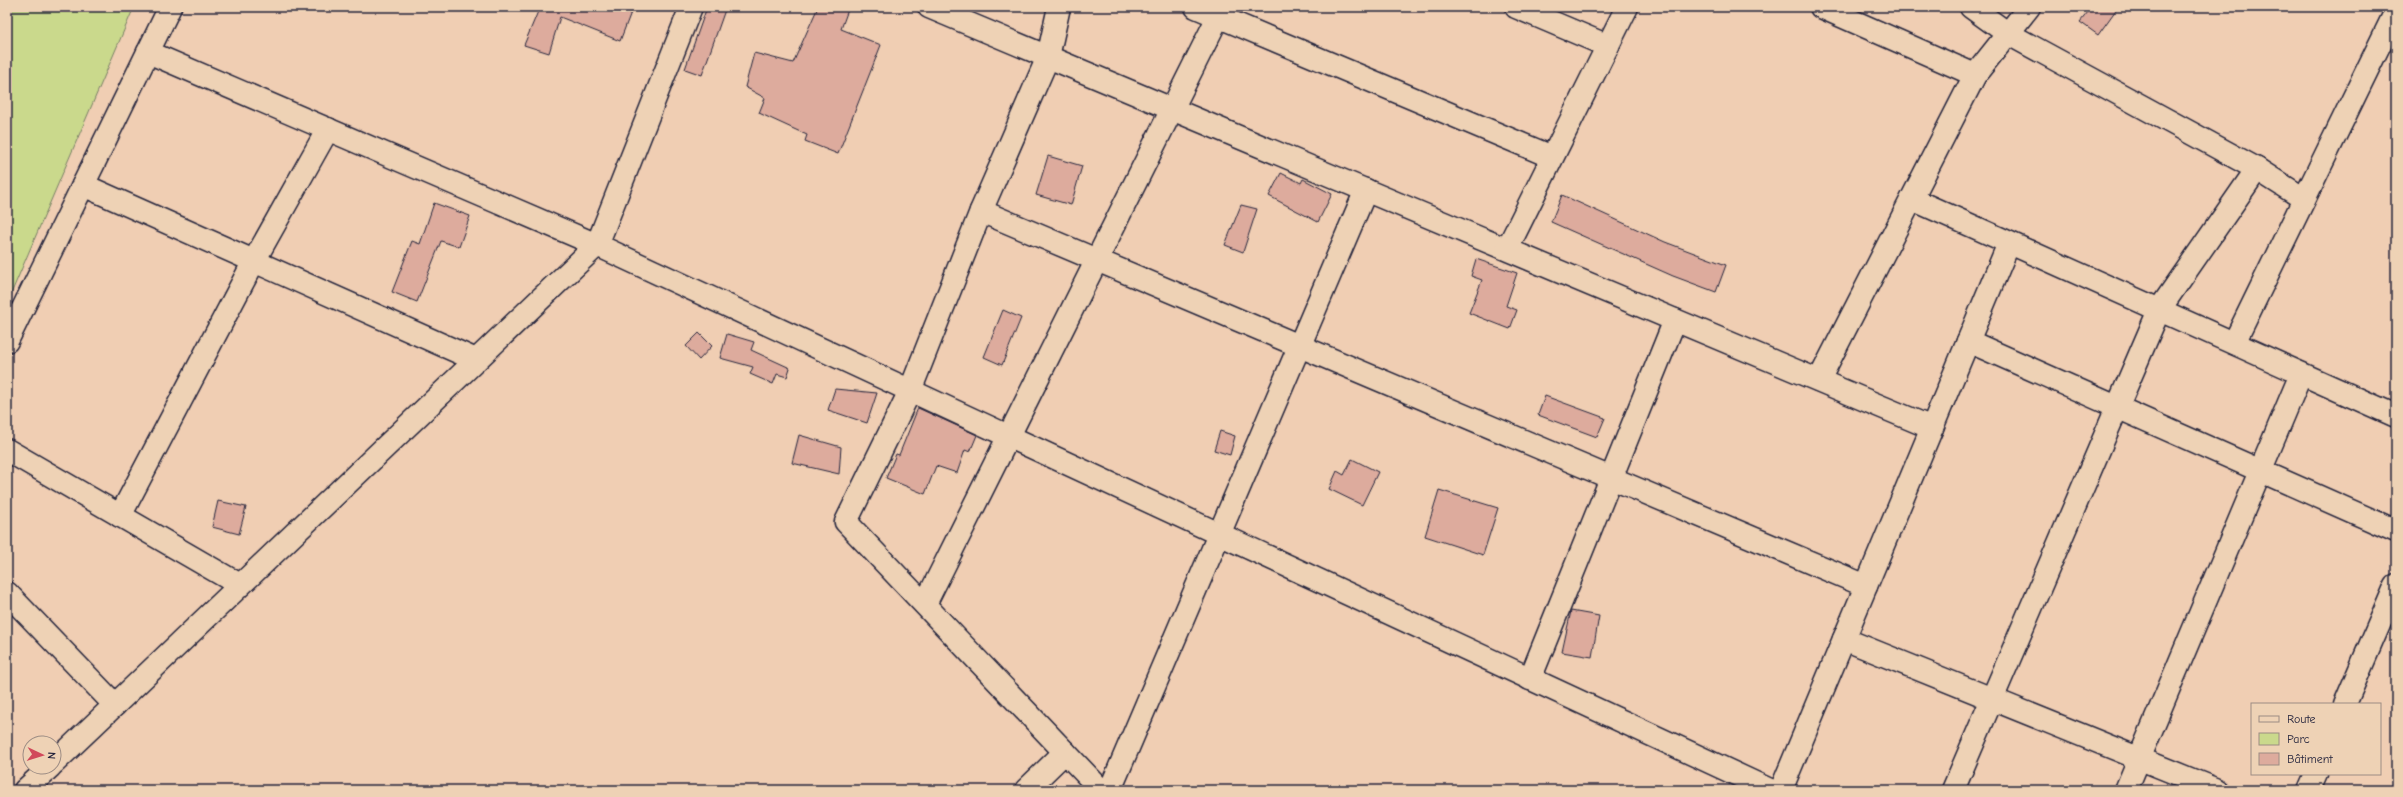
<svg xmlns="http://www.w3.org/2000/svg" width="2403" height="797" viewBox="0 0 2403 797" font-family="'Comic Neue',sans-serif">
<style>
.green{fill:#cad98c;stroke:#767e64}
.building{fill:#ddab9d;stroke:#22223b}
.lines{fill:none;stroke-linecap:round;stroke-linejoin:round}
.minor-casing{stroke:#22223b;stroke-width:25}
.minor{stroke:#eed2b5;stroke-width:22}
</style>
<rect width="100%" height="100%" fill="#f0ceb3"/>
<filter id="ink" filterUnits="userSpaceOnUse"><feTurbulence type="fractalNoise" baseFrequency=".025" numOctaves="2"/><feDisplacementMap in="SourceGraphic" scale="8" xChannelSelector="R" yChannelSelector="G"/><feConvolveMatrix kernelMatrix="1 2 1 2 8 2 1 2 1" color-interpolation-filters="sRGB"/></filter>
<g filter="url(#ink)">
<path class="green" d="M7,7H134L7,303Z"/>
<g class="building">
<path d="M537,7H633L620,41L560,17L549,53L524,45L539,9Z"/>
<path d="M707,7H726L702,75L685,69Z"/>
<path d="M818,7H849L841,29L881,45L838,154L805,141L807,135L759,113L765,98L745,87L754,53L793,63Z"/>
<path d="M2092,7H2118L2098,35L2080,22Z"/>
<path d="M1048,156L1082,166L1071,205L1036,195Z"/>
<path d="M1281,173L1301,183L1303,179L1332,194L1318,222L1269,196Z"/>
<path d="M1562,195L1665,242L1726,265L1716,292L1673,276L1551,222Z"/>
<path d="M434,203L470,216L459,247L441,241L417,302L392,292L412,241L420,244Z"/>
<path d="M1241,205L1257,209L1243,252L1225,245Z"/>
<path d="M1476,259L1517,273L1506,306L1517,310L1510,329L1469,313L1482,280L1471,276Z"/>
<path d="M1003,310L1021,318L1002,365L984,357Z"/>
<path d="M699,333L712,346L699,360L686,346Z"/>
<path d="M727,334L754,342L751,350L790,368L787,377L777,374L773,384L750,374L753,367L720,358Z"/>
<path d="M835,389L877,393L867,423L828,410Z"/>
<path d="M1545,396L1605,418L1597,437L1538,415Z"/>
<path d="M918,408L977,435L970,452L965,450L957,473L936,466L925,494L886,478L896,454L899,455Z"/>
<path d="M1220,431L1235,436L1230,455L1214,450Z"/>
<path d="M799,435L841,447L839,474L792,463Z"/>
<path d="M1352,459L1378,472L1362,505L1329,489L1337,471L1344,475Z"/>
<path d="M1439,490L1498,508L1483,555L1425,536Z"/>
<path d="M218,501L246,507L239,534L212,527Z"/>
<path d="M1571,611L1599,616L1592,657L1562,652Z"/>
</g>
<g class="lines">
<g class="minor-casing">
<g id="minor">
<path d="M929,7L1932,428"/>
<path d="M1059,7L1048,57L981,211L910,391L846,522L1101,790"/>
<path d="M1196,7L1552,157"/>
<path d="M1516,7L1608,46"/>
<path d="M1821,7L1975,75"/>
<path d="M1971,7L2007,33L2257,169L2304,199"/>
<path d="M148,52L597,245L1770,790"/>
<path d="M83,185L476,360"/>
<path d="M1912,199L2396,416"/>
<path d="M981,211L1866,586"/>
<path d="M1507,249L1627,7"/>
<path d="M7,341L170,7"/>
<path d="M1968,341L2396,531"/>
<path d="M2234,343L2396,11"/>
<path d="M1819,380L1975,75L2029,7"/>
<path d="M7,450L240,585"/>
<path d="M120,516L254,261L328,129"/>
<path d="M7,593L115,705"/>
<path d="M925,604L1223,7"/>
<path d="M1844,639L2217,790"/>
<path d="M1530,679L1675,320"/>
<path d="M2345,704L2396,585"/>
<path d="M54,763L597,245L691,7"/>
<path d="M25,790L50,767"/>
<path d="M1026,790L1065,752"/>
<path d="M1110,790L1366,190"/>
<path d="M1781,790L2009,243"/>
<path d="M1953,790L2159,310L2257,169"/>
<path d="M2126,790L2301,374"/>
<path d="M2309,790L2316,774"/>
</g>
</g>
<use href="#minor" class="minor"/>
</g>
</g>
<rect width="2403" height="797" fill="none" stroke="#eed2b5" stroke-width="24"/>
<rect x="12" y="12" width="2379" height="773" fill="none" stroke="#22223b" stroke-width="1.5" filter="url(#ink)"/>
<rect x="2251" y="703" width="130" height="72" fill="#eed2b5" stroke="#9c8c84"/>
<rect x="2259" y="716" width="20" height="6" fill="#eed2b5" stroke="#9c8c84"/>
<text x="2287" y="723" font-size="12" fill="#22223b">Route</text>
<rect x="2259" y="733" width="20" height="12" fill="#cad98c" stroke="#9c8c84"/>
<text x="2287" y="743" font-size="12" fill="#22223b">Parc</text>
<rect x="2259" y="753" width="20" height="12" fill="#ddab9d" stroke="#9c8c84"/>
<text x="2287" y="763" font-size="12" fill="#22223b">Bâtiment</text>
<g transform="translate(42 755) rotate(94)"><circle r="19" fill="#eed2b5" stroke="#9c8c84"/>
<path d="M0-3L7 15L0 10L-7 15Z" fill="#d1495b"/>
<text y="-6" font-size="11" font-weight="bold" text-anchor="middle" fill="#22223b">N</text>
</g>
</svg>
